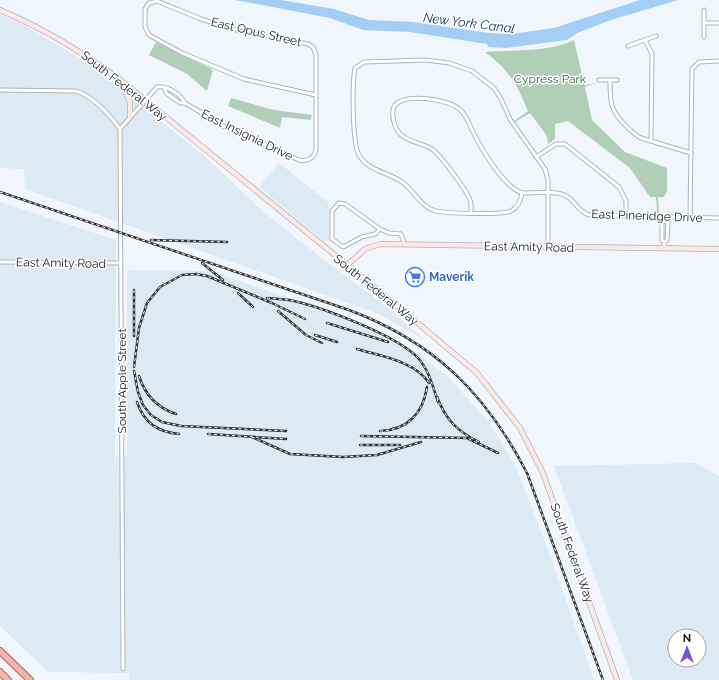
<svg xmlns="http://www.w3.org/2000/svg" width="719" height="680" viewBox="0 0 719 680" font-family="Raleway,sans-serif">
<style>
.built{fill:#ddeaf4;fill-rule:evenodd}
.green{fill:#b1ceb7}
.water{fill:#a4cdf5}
.lines{fill:none;stroke-linecap:round;stroke-linejoin:round}
.street-casing{stroke:#aeb4b8;stroke-width:5}
.secondary-casing{stroke:#aeb4b8;stroke-width:6}
.highway-casing{stroke:#aa7d78;stroke-width:8}
.street{stroke:#fff;stroke-width:3}
.secondary{stroke:#fde8e6;stroke-width:4.5}
.highway{stroke:#f9b2aa;stroke-width:5.5}
.rail-casing{stroke:#323436;stroke-width:2.5}
.rail{stroke:#fff;stroke-width:1;stroke-dasharray:3;stroke-linecap:butt}
.labels{text-anchor:middle;dominant-baseline:central;stroke-width:3;stroke-linejoin:round;paint-order:stroke}
.street-label{font-size:12px;fill:#181a1c;stroke:#fff}
.park-label{font-size:12px;fill:#23673a;stroke:#fff}
.shop-label{font-size:12px;font-weight:bold;fill:#366cbe;stroke:#fff;text-anchor:start}
.water-label{font-size:13px;font-style:italic;fill:#0f3c61;stroke:#fff}
</style>
<rect width="100%" height="100%" fill="#f0f6fb"/>
<g class="built">
<path d="M0,15L22,24L93,66L207,158L266,214L314,252L384,305L425,340L379,314L25,189L24,169L0,168Z"/>
<path d="M279,163L329,203V241H324L259,187Z"/>
<path d="M0,202L116,240L115,457L127,456V270L209,271L220,274L372,328L417,353L447,376L489,422L515,465L550,555L594,680H129V673L48,672L0,626Z"/>
<path d="M695,463L719,476V680H633L554,466ZM675,636H699V660H675Z"/>
</g>
<g class="green">
<path d="M574,40L584,84L586,85L596,83L585,87L592,120L625,152L667,168V191L664,197H658L659,213H657L656,197H650L630,168L568,121L555,124V139L548,144L547,136L530,113L515,122L514,121L528,111C516,83 510,71 485,52C512,50 551,52 574,40Z"/>
<path d="M156,42L213,70L207,91L187,74L149,55Z"/>
<path d="M231,98L274,110L312,115L311,120L282,117L280,128L228,106Z"/>
</g>
<path class="water" d="M235,0H281L334,9L369,20L413,22L489,33L511,34L554,28L640,0H678L611,20L577,33L567,40L507,48L488,47L487,44L410,32L363,30L330,18Z"/>
<g class="lines">
<g class="street-casing">
<g id="street">
<path d="M704,23H719"/>
<path d="M704,37V10"/>
<path d="M645,40L652,54L651,141"/>
<path d="M628,46L656,36"/>
<path d="M599,80H617"/>
<path d="M610,80C610,103 610,110 626,126C631,131 635,135 641,138L691,153"/>
<path d="M0,90L76,91C94,97 109,114 120,129"/>
<path d="M185,103L225,127L299,160C307,162 315,158 316,149V55L313,47L308,44L240,31L201,19L157,1L149,3L145,9V27L149,35L182,53L244,79L316,95"/>
<path d="M536,157L556,144H565L619,187L626,201V216"/>
<path d="M522,193C521,200 518,207 511,211C503,215 443,214 433,210C419,205 414,190 402,182C388,172 368,171 359,155C352,142 352,83 355,68L364,62L426,60L449,63L472,71L494,88L501,99L510,119L545,169L548,180V247"/>
<path d="M471,212C471,208 472,204 470,200C466,189 441,156 432,149C419,141 400,142 395,125C393,120 391,110 395,105C406,93 448,99 459,109C467,115 469,124 473,132C482,150 504,187 522,193C535,193 557,190 568,197C576,203 579,212 589,215L719,218"/>
<path d="M690,217L692,69L699,62L719,61"/>
<path d="M380,229L375,234L362,237L343,247L332,239V211L339,203L345,204L380,229L389,233L401,234L404,243"/>
<path d="M664,248V242L662,240V222L665,221L668,222L667,240L664,242"/>
<path d="M0,262L121,263"/>
<path d="M123,669L120,129L157,87C167,85 180,94 185,103H180L166,93L165,89"/>
</g>
</g>
<g class="secondary-casing">
<g id="secondary">
<path d="M0,10C43,28 81,51 119,79L401,309L477,373L520,428L543,473L617,680"/>
<path d="M123,86L130,102V117"/>
<path d="M346,266L365,249L380,244L719,249"/>
</g>
</g>
<g class="highway-casing">
<g id="highway">
<path d="M0,651L30,680"/>
<path d="M0,672L8,680"/>
</g>
</g>
<use href="#street" class="street"/>
<use href="#secondary" class="secondary"/>
<use href="#highway" class="highway"/>
<g class="rail-casing">
<g id="rail">
<path d="M0,192L349,310C434,342 485,392 527,473L603,680"/>
<path d="M151,240L227,242"/>
<path d="M202,263L223,280"/>
<path d="M134,290V336"/>
<path d="M238,293L253,307"/>
<path d="M267,298C276,299 285,299 294,301C324,308 398,336 418,358C429,370 433,387 438,402"/>
<path d="M278,311L306,335L322,343"/>
<path d="M327,323L388,342"/>
<path d="M315,335L337,342"/>
<path d="M357,349C380,356 415,361 429,383"/>
<path d="M134,367L139,328L147,303L160,287L182,275L196,274L207,276L272,303L305,319"/>
<path d="M134,371L138,392L143,405L151,415L162,422L181,426L286,431"/>
<path d="M139,376C145,395 158,408 176,414"/>
<path d="M437,397C446,420 457,431 479,442"/>
<path d="M137,402C144,423 158,432 179,434"/>
<path d="M380,431C407,430 423,414 427,387"/>
<path d="M208,434L286,439"/>
<path d="M361,436L467,438L498,453"/>
<path d="M252,437L290,454L343,457L377,455L421,442"/>
<path d="M360,445H400"/>
</g>
</g>
<use href="#rail" class="rail"/>
</g>
<defs>
<g id="supermarket-ring" transform="scale(1)"><circle r="9.5" fill="#fff" stroke="#3f7fe0" stroke-width="1.5"/><path d="M-6-5.5h2.5l.6 2H6L4.5 2H-2.5L-4.4-4H-6ZM-1.5 3.2a1.3 1.3 0 1 0 .1 0ZM3 3.2a1.3 1.3 0 1 0 .1 0Z" fill="#3f7fe0"/></g>
</defs>
<g fill-rule="evenodd">
<use href="#supermarket-ring" x="415" y="277"/>
</g>
<g class="labels">
<g class="street-label">
<text transform="translate(256 32) rotate(13)">East Opus Street</text>
<text transform="translate(124 86) rotate(38)">South Federal Way</text>
<text transform="translate(247 135) rotate(26)">East Insignia Drive</text>
<text transform="translate(647 216) rotate(2)">East Pineridge Drive</text>
<text transform="translate(529 247) rotate(1)">East Amity Road</text>
<text transform="translate(61 263) rotate(1)">East Amity Road</text>
<text transform="translate(376 290) rotate(39)">South Federal Way</text>
<text transform="translate(122 381) rotate(-90)">South Apple Street</text>
<text transform="translate(572 553) rotate(70)">South Federal Way</text>
</g>
<g class="park-label">
<text x="550" y="79">Cypress Park</text>
</g>
<g class="shop-label">
<text x="429" y="277">Maverik</text>
</g>
<g class="water-label">
<text transform="translate(469 23) rotate(7)">New York Canal</text>
</g>
</g>
<g transform="translate(687 648)"><circle r="19" fill="#ffffff" stroke="#a3a3a4"/>
<path d="M0-3L7 15L0 10L-7 15Z" fill="#7956cf"/>
<text y="-6" font-size="11" font-weight="bold" text-anchor="middle" fill="#181a1c">N</text>
</g>
</svg>
